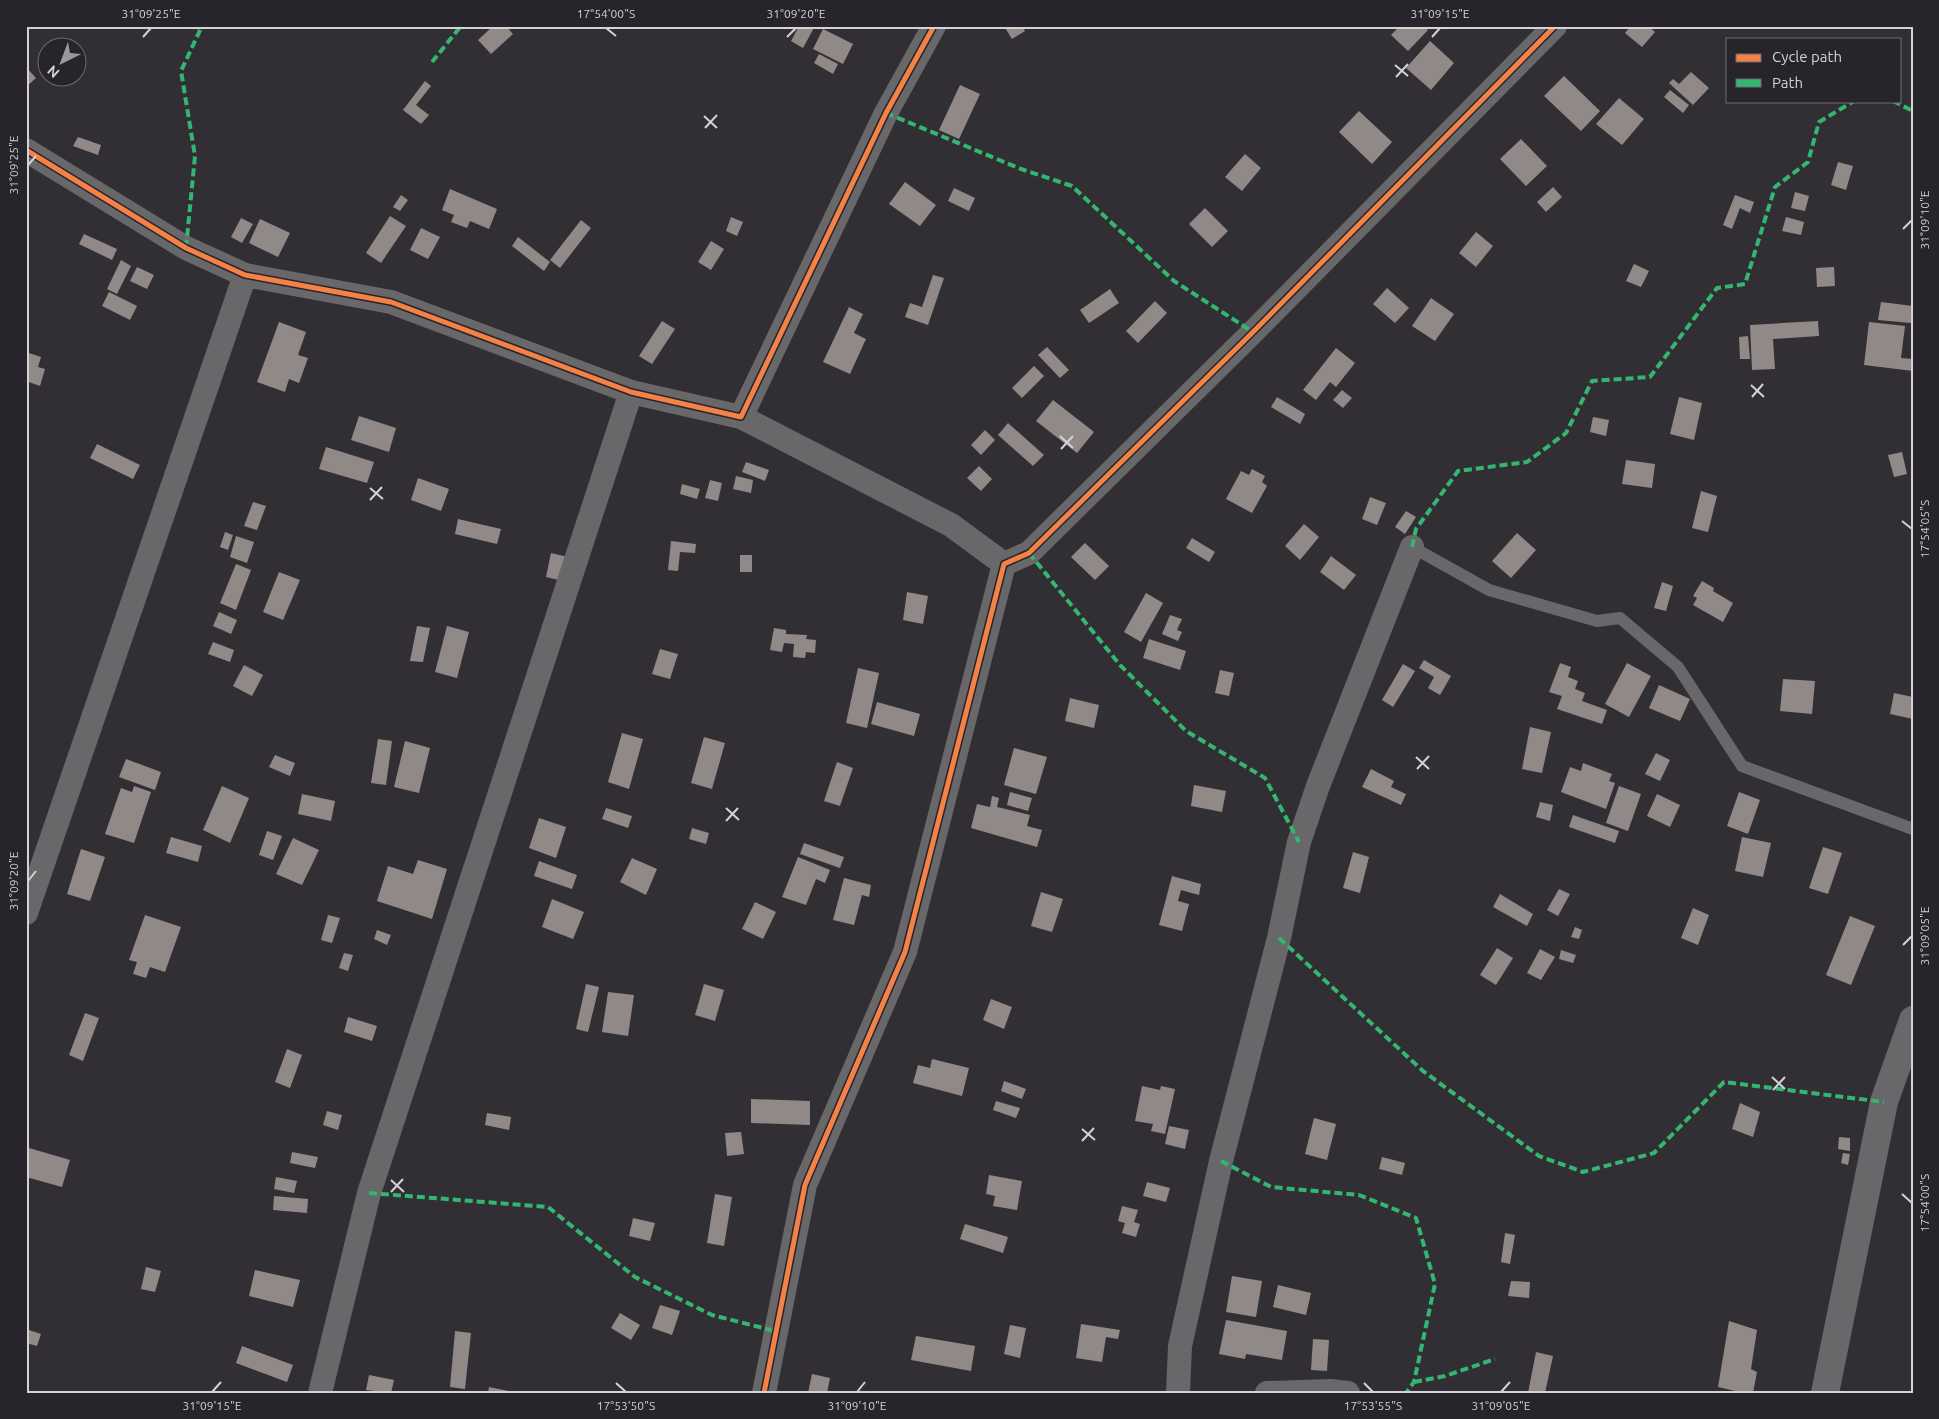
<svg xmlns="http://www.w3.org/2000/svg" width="1939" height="1419" viewBox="0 0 1939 1419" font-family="Ubuntu,sans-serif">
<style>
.building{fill:#918988}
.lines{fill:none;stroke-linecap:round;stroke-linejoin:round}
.service{stroke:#686769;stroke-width:12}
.minor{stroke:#686769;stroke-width:24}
.tertiary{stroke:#686769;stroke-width:28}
.quiet{stroke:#33b770;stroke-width:4;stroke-dasharray:8 4;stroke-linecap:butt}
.cycleway-casing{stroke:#28242c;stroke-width:8}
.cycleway{stroke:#f48246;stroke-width:5}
.ticks{fill:none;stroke:#d4d2d7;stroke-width:2}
.neatline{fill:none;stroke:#d4d2d7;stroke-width:2}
.ticks-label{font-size:12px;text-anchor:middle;fill:#d4d2d7}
</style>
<rect width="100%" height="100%" fill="#322f34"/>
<g class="building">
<path d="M493,26H506L513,34L491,54L478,40Z"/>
<path d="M799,26H815L803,48L791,41Z"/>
<path d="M1004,26H1022L1025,31L1012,39Z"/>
<path d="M1400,26H1423L1428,30L1408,51L1391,35Z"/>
<path d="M1631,26H1648L1655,32L1642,47L1625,33Z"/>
<path d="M823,29L853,44L843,64L813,49Z"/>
<path d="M1430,41L1454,63L1431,90L1406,68Z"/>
<path d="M819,54L838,64L833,74L814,63Z"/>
<path d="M26,67L36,78L26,87Z"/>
<path d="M1691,72L1709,88L1693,105L1669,83L1673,79L1679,84Z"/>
<path d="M1564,76L1600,111L1581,131L1544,96Z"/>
<path d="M425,81L431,86L416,105L429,115L421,124L403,110Z"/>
<path d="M960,85L980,94L959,139L939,130Z"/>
<path d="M1670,90L1689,105L1683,113L1664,97Z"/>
<path d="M1619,98L1644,119L1622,145L1596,124Z"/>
<path d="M1359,111L1392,142L1372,164L1339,132Z"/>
<path d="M78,137L101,145L98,155L73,146Z"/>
<path d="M1521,139L1547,166L1526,186L1500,159Z"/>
<path d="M1245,154L1261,168L1242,191L1225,177Z"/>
<path d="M1838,162L1853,166L1846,190L1831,185Z"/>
<path d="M905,182L936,205L920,226L889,204Z"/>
<path d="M1553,187L1562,197L1546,212L1537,202Z"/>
<path d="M954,188L975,198L969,211L948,201Z"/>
<path d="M450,189L497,209L489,229L470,221L467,228L451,222L454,215L442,210Z"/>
<path d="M1795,192L1809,196L1805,211L1791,208Z"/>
<path d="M401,195L408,200L400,211L393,207Z"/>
<path d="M1735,195L1754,202L1750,213L1740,208L1732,229L1723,225Z"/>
<path d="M1205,208L1228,231L1212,247L1189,224Z"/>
<path d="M390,216L406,226L381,263L366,253Z"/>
<path d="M731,217L743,222L737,236L726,231Z"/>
<path d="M1786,217L1804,222L1801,235L1782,231Z"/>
<path d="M241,218L253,224L242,243L231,237Z"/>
<path d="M260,219L290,233L278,257L249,243Z"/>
<path d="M581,220L591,228L560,268L550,260Z"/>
<path d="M421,228L440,237L428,259L410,250Z"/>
<path d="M1476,232L1493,246L1476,267L1459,253Z"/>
<path d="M84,234L117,249L112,260L79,244Z"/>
<path d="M518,237L550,262L544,271L512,246Z"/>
<path d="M711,241L724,249L711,270L698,262Z"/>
<path d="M121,260L131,266L117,294L107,289Z"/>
<path d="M1634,264L1649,271L1641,287L1626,281Z"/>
<path d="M137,267L154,275L147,289L130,281Z"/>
<path d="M1834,267L1835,286L1817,287L1816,268Z"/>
<path d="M933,275L944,278L928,325L905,317L910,303L922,307Z"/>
<path d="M1387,288L1409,308L1395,323L1373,304Z"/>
<path d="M1110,289L1119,303L1089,323L1080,310Z"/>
<path d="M109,292L137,306L130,320L102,306Z"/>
<path d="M1431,298L1454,314L1435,341L1412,326Z"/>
<path d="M1155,301L1167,313L1138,343L1126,331Z"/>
<path d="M1881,302L1913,306L1911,323L1878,320Z"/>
<path d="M849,307L863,314L854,333L866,339L850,374L823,362Z"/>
<path d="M662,321L675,329L652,364L639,356Z"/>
<path d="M1818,321L1819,336L1773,339L1775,369L1752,370L1750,325Z"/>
<path d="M279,322L306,332L298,355L308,358L299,383L289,379L285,392L257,382Z"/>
<path d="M1869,322L1905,326L1901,358L1913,359V371L1864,365Z"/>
<path d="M1748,336L1750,359H1740L1739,337Z"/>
<path d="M1047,347L1069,370L1060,378L1038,355Z"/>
<path d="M1336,348L1355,363L1336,387L1330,382L1316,400L1303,390Z"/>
<path d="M26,352L41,357L38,367L45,369L40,386L26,381Z"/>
<path d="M1034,366L1044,376L1022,398L1012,388Z"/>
<path d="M1342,390L1352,398L1343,408L1333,400Z"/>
<path d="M1277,397L1305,414L1300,424L1271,407Z"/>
<path d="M1679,397L1702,403L1694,440L1670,434Z"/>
<path d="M1053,400L1094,432L1077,453L1036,421Z"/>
<path d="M359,416L396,428L389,452L351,440Z"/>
<path d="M1593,417L1609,420L1606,436L1590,432Z"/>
<path d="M1008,423L1044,455L1033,466L998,435Z"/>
<path d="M985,430L995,440L981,455L971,445Z"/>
<path d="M97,444L140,465L133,479L90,458Z"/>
<path d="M326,447L374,462L367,483L319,469Z"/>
<path d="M1902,452L1907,474L1894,477L1888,455Z"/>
<path d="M1626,460L1655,464L1652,488L1622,484Z"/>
<path d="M746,462L769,470L765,481L742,472Z"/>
<path d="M979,466L992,479L981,491L967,478Z"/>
<path d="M1252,469L1265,476L1262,482L1267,486L1252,513L1226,499L1241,471L1249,475Z"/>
<path d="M736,476L753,480L751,493L733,489Z"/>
<path d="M418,478L449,489L441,511L411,500Z"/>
<path d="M710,480L722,483L718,501L705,498Z"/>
<path d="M682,484L700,489L697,499L680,494Z"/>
<path d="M1701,491L1717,496L1708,532L1692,528Z"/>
<path d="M1370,497L1386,503L1377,525L1362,519Z"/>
<path d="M253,502L266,506L257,530L244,526Z"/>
<path d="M1406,511L1416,517L1405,534L1395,527Z"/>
<path d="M458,519L501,529L497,544L455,534Z"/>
<path d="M1304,524L1319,537L1300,560L1285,546Z"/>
<path d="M225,532L233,535L228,550L220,547Z"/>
<path d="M1517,533L1536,550L1511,578L1492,561Z"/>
<path d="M236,536L254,542L247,563L230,557Z"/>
<path d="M1192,538L1215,552L1209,562L1186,548Z"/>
<path d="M671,541L696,544L695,553L680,552L678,571L668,570Z"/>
<path d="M1085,543L1109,566L1095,580L1071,557Z"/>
<path d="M551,553L568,557L563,581L546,577Z"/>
<rect x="740" y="555" width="12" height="17"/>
<path d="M1331,556L1356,575L1344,590L1320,572Z"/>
<path d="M236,564L251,570L236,610L220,603Z"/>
<path d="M279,572L300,580L283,620L263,612Z"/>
<path d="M1702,581L1714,588L1713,591L1733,603L1723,622L1693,605L1697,598L1693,596Z"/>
<path d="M1662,582L1673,586L1666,611L1654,608Z"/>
<path d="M907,592L928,596L923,624L903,620Z"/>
<path d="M1146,593L1163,603L1141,642L1124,632Z"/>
<path d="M219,612L237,620L231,634L213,626Z"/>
<path d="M1170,615L1182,619L1177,630L1182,632L1178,641L1162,634Z"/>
<path d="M417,626L430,628L423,662L410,661Z"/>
<path d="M447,626L469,632L457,678L435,672Z"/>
<path d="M774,628L786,630V634L807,635L806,639L816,640L815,653L806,652L805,658L793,657L794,644L784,643L782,652L770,650Z"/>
<path d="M1149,639L1186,651L1180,670L1143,658Z"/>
<path d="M213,642L234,650L230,662L208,654Z"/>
<path d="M660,649L678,654L670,679L652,674Z"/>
<path d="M1424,660L1451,676L1440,695L1428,688L1434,677L1419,668Z"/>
<path d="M1560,663L1571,667L1568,677L1578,681L1575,689L1585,693L1582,701L1607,710L1602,724L1557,709L1562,696L1549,692Z"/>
<path d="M1627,663L1651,676L1629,717L1605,704Z"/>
<path d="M1403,664L1415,671L1393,707L1382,700Z"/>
<path d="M244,665L263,675L252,696L233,686Z"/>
<path d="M858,668L879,673L867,728L846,723Z"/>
<path d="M1220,670L1234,673L1229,696L1215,693Z"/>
<path d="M1783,679L1815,681L1812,714L1780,711Z"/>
<path d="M1659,685L1690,699L1680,721L1649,708Z"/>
<path d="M1894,693L1913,697V719L1890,714Z"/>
<path d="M1070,698L1099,705L1094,728L1065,721Z"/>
<path d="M877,702L920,714L914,736L871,724Z"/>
<path d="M1530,727L1551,732L1542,773L1522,769Z"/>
<path d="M622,733L643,739L629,789L608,782Z"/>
<path d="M704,737L725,743L712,789L691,783Z"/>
<path d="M378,739L392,741L386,785L371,783Z"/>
<path d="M405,741L430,748L419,793L394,787Z"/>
<path d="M1014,748L1047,757L1036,794L1004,785Z"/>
<path d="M1656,753L1670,760L1660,781L1645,774Z"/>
<path d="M275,755L295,763L290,776L269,767Z"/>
<path d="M126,759L161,772L155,790L119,777Z"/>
<path d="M837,762L853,768L840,806L824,801Z"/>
<path d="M1583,763L1612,774L1609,781L1615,783L1606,809L1561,792L1570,767L1581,771Z"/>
<path d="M1371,769L1394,781L1391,787L1406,794L1401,805L1362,787Z"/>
<path d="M1194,785L1226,791L1222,812L1191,806Z"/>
<path d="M134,786L151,792L134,843L105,834L121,788L132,792Z"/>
<path d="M222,786L249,798L230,843L203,830Z"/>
<path d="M1619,786L1641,794L1628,831L1606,823Z"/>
<path d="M1010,792L1032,798L1028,811L1007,805Z"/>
<path d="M1739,792L1760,800L1748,834L1727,826Z"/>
<path d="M302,794L335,801L331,821L298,814Z"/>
<path d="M1657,794L1680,805L1670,827L1647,816Z"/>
<path d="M992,796L999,798L997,807L1030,815L1027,826L1042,830L1037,847L971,828L977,804L990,807Z"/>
<path d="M1540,802L1553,805L1550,821L1536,817Z"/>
<path d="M606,808L632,816L628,828L602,819Z"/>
<path d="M1573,815L1619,831L1615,843L1569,827Z"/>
<path d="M539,818L566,827L556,858L529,848Z"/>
<path d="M692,828L709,833L706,844L689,839Z"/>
<path d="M267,831L282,836L273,860L259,855Z"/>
<path d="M171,837L202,846L198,862L166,853Z"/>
<path d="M1742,837L1771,843L1763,877L1735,871Z"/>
<path d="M293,838L319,850L302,885L276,874Z"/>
<path d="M804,843L844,857L840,868L800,854Z"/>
<path d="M1823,847L1842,853L1828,894L1809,888Z"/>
<path d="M81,849L105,857L90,901L67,894Z"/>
<path d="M1353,852L1369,857L1360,893L1343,888Z"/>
<path d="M798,857L830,870L825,883L816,879L806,905L782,897Z"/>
<path d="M632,858L657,869L646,895L620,882Z"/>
<path d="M418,860L447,869L432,919L377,901L388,866L413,874Z"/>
<path d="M539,861L577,875L572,889L534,876Z"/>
<path d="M1172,876L1201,884L1199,895L1181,890L1178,901L1189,904L1182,931L1159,925Z"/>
<path d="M844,878L871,885L869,897L862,895L854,925L833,920Z"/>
<path d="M1559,889L1570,894L1558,916L1547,910Z"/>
<path d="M1041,892L1063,899L1052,932L1031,926Z"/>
<path d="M1500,894L1533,914L1527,926L1493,907Z"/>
<path d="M552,899L584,912L573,939L542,927Z"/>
<path d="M755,902L776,912L763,939L742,929Z"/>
<path d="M1693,908L1709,915L1698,945L1681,938Z"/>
<path d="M145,915L181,927L165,972L150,967L146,978L133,974L137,962L129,960Z"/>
<path d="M328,915L340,918L332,943L321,940Z"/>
<path d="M1850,916L1875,926L1851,985L1826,975Z"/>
<path d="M1575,927L1582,930L1579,939L1571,937Z"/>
<path d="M377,930L391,935L387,945L374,939Z"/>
<path d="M1497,948L1513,958L1496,985L1480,975Z"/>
<path d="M1540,949L1555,957L1541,980L1527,973Z"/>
<path d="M1561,950L1576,955L1573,963L1559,959Z"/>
<path d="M344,953L353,955L348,971L339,968Z"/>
<path d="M586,984L599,987L588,1032L576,1029Z"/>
<path d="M704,984L724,990L715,1021L695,1015Z"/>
<path d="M608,992L634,995L628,1036L602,1032Z"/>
<path d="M991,999L1012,1007L1004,1029L983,1020Z"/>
<path d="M85,1013L99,1018L83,1061L69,1055Z"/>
<path d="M348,1017L377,1026L372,1041L344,1032Z"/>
<path d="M287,1049L302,1055L290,1088L275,1082Z"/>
<path d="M932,1059L969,1068L962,1096L913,1083L918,1065L930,1068Z"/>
<path d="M1004,1081L1026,1089L1022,1099L1001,1091Z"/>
<path d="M1142,1086L1160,1090L1161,1086L1175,1089L1165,1134L1151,1131L1153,1124L1135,1121Z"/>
<path d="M751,1099L810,1101V1125L751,1123Z"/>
<path d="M996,1101L1020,1108L1016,1118L993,1110Z"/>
<path d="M1740,1103L1760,1112L1753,1137L1732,1129Z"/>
<path d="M327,1111L342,1115L338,1130L323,1125Z"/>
<path d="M487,1113L511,1117L509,1130L485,1125Z"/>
<path d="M1314,1118L1336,1124L1327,1160L1305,1154Z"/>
<path d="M1169,1126L1189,1130L1185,1149L1165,1144Z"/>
<path d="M741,1132L744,1154L727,1156L725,1133Z"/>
<path d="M1839,1137L1850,1138V1151L1838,1149Z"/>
<path d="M29,1148L70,1160L62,1187L26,1177V1158Z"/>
<path d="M292,1152L318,1157L315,1168L290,1163Z"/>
<path d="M1843,1153L1850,1154L1848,1165L1841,1163Z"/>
<path d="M1382,1157L1405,1163L1402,1175L1379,1169Z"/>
<path d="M989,1175L1022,1181L1017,1210L993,1206L995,1196L986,1194Z"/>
<path d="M276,1177L297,1181L294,1193L274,1189Z"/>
<path d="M1147,1182L1170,1188L1166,1202L1143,1196Z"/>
<path d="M715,1194L732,1197L724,1246L707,1243Z"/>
<path d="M274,1196L308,1199L307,1213L273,1210Z"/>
<path d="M1122,1206L1138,1210L1134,1222L1140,1224L1136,1237L1122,1233L1125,1223L1118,1221Z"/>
<path d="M633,1218L655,1223L650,1241L629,1236Z"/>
<path d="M965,1224L1008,1237L1003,1253L960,1239Z"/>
<path d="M1505,1233L1515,1235L1510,1264L1501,1262Z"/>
<path d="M146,1267L161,1271L155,1292L141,1289Z"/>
<path d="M255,1270L300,1280L293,1307L249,1296Z"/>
<path d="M1232,1276L1262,1281L1256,1317L1226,1312Z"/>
<path d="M1511,1281L1530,1282L1529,1298L1508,1296Z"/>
<path d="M1278,1285L1311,1293L1306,1315L1273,1307Z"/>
<path d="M660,1305L680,1311L672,1335L652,1328Z"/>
<path d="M620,1313L640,1325L631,1340L611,1328Z"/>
<path d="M1226,1320L1287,1331L1282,1360L1246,1354L1245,1359L1219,1354Z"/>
<path d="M1729,1321L1757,1330L1751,1369L1757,1372L1753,1393H1744L1718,1387Z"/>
<path d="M1081,1324L1120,1330L1118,1339L1106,1337L1102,1362L1076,1358Z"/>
<path d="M1010,1325L1026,1328L1020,1358L1004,1354Z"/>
<path d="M26,1329L41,1334L37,1346L26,1343Z"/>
<path d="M455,1331L471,1333L465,1389L450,1387Z"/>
<path d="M916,1336L975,1346L971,1371L911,1360Z"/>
<path d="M1313,1339L1329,1340L1327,1371L1311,1370Z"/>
<path d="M242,1346L293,1365L287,1382L236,1363Z"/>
<path d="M1536,1352L1553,1356L1545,1393H1528Z"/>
<path d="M812,1374L830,1378L827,1393H808Z"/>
<path d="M369,1375L394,1380L391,1393L366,1390Z"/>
<path d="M489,1387L514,1392V1393H488Z"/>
</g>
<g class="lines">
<path class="service" d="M1412,547L1489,590L1597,621L1620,618L1678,667L1742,766L1913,829"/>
<g class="minor">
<path d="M26,150L186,248L245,275L391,302L631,392L741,417L886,113L934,26"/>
<path d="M741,417L951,525L1004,564"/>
<path d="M26,913L245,275"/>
<path d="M320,1393L369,1193L631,392"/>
<path d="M764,1393L805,1185L905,952L1004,564L1029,553L1253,332L1555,26"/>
<path d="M1178,1393L1180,1346L1221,1161L1279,938L1299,842L1318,786L1412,547"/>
<path d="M1267,1393L1331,1391L1348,1393"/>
</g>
<path class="tertiary" d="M1825,1393L1884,1102L1913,1020"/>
<g class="quiet">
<path d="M432,62L461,26"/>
<path d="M1893,101L1913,111"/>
<path d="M886,113L1021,169L1072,186L1174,281L1253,332"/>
<path d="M186,248L195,156L181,71L202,26"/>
<path d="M1412,547L1416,529L1458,471L1527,462L1566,433L1592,381L1650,377L1717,288L1745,284L1775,187L1808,162L1819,122L1854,101"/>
<path d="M1029,553L1120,665L1186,731L1265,778L1299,842"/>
<path d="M1279,938L1423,1071L1539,1156L1583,1172L1654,1153L1724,1082L1884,1102"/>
<path d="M1221,1161L1271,1187L1359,1195L1416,1218L1435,1284L1414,1382L1406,1393"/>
<path d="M369,1193L548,1207L635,1277L712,1315L775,1331"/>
<path d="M1414,1382L1445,1376L1495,1359"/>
</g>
<g class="cycleway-casing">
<g id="cycleway">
<path d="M26,150L186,248L245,275L391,302L631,392L741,417L886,113L934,26"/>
<path d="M764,1393L805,1185L905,952L1004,564L1029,553L1253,332L1555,26"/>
</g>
</g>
<use href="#cycleway" class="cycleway"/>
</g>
<path class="ticks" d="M606,28L616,36M143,37L151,28M787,37L796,28M1432,37L1440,28M1395,65L1408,76M1396,77L1408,64M704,116L717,128M705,128L717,115M28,165L36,156M1903,229L1912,220M1751,385L1764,397M1752,397L1763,384M1060,436L1073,448M1061,449L1073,436M370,488L383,499M370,500L382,487M1902,521L1912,529M1416,757L1429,769M1417,769L1429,756M726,808L739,820M726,821L738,808M28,881L36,871M1903,945L1912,936M1772,1077L1785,1089M1773,1090L1785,1077M1082,1129L1095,1140M1082,1141L1094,1128M391,1180L404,1192M391,1192L403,1179M1902,1194L1912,1203M616,1383L626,1392M1364,1383L1373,1392M212,1392L221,1382M857,1392L865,1382M1501,1392L1510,1382"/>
<rect width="1939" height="1419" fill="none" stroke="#28242c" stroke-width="55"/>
<rect x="1726" y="38" width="175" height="65" fill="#28242c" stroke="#6d6a70"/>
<rect x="1736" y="54" width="25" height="8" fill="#f48246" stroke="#6d6a70"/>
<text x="1772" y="62" font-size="15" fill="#d4d2d7">Cycle path</text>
<rect x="1736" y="79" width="25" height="8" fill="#33b770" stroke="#6d6a70"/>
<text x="1772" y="88" font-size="15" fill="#d4d2d7">Path</text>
<g transform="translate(62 62) rotate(222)"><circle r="24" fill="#28242c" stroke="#6d6a70"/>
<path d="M0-4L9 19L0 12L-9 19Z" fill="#9b999e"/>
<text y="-8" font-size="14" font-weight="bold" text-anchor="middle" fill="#d4d2d7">N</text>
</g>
<rect x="28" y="28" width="1884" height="1364" class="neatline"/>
<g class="ticks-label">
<text x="151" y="18">31°09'25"E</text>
<text x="606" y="18">17°54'00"S</text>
<text x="796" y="18">31°09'20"E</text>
<text x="1440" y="18">31°09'15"E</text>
<text transform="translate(14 165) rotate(-90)" y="4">31°09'25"E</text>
<text transform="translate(1925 220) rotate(-90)" y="4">31°09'10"E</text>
<text transform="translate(1925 529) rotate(-90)" y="4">17°54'05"S</text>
<text transform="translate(14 881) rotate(-90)" y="4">31°09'20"E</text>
<text transform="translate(1925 936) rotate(-90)" y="4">31°09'05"E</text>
<text transform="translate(1925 1203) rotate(-90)" y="4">17°54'00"S</text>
<text x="212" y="1410">31°09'15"E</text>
<text x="626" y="1410">17°53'50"S</text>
<text x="857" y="1410">31°09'10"E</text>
<text x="1373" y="1410">17°53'55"S</text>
<text x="1501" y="1410">31°09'05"E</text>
</g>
</svg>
